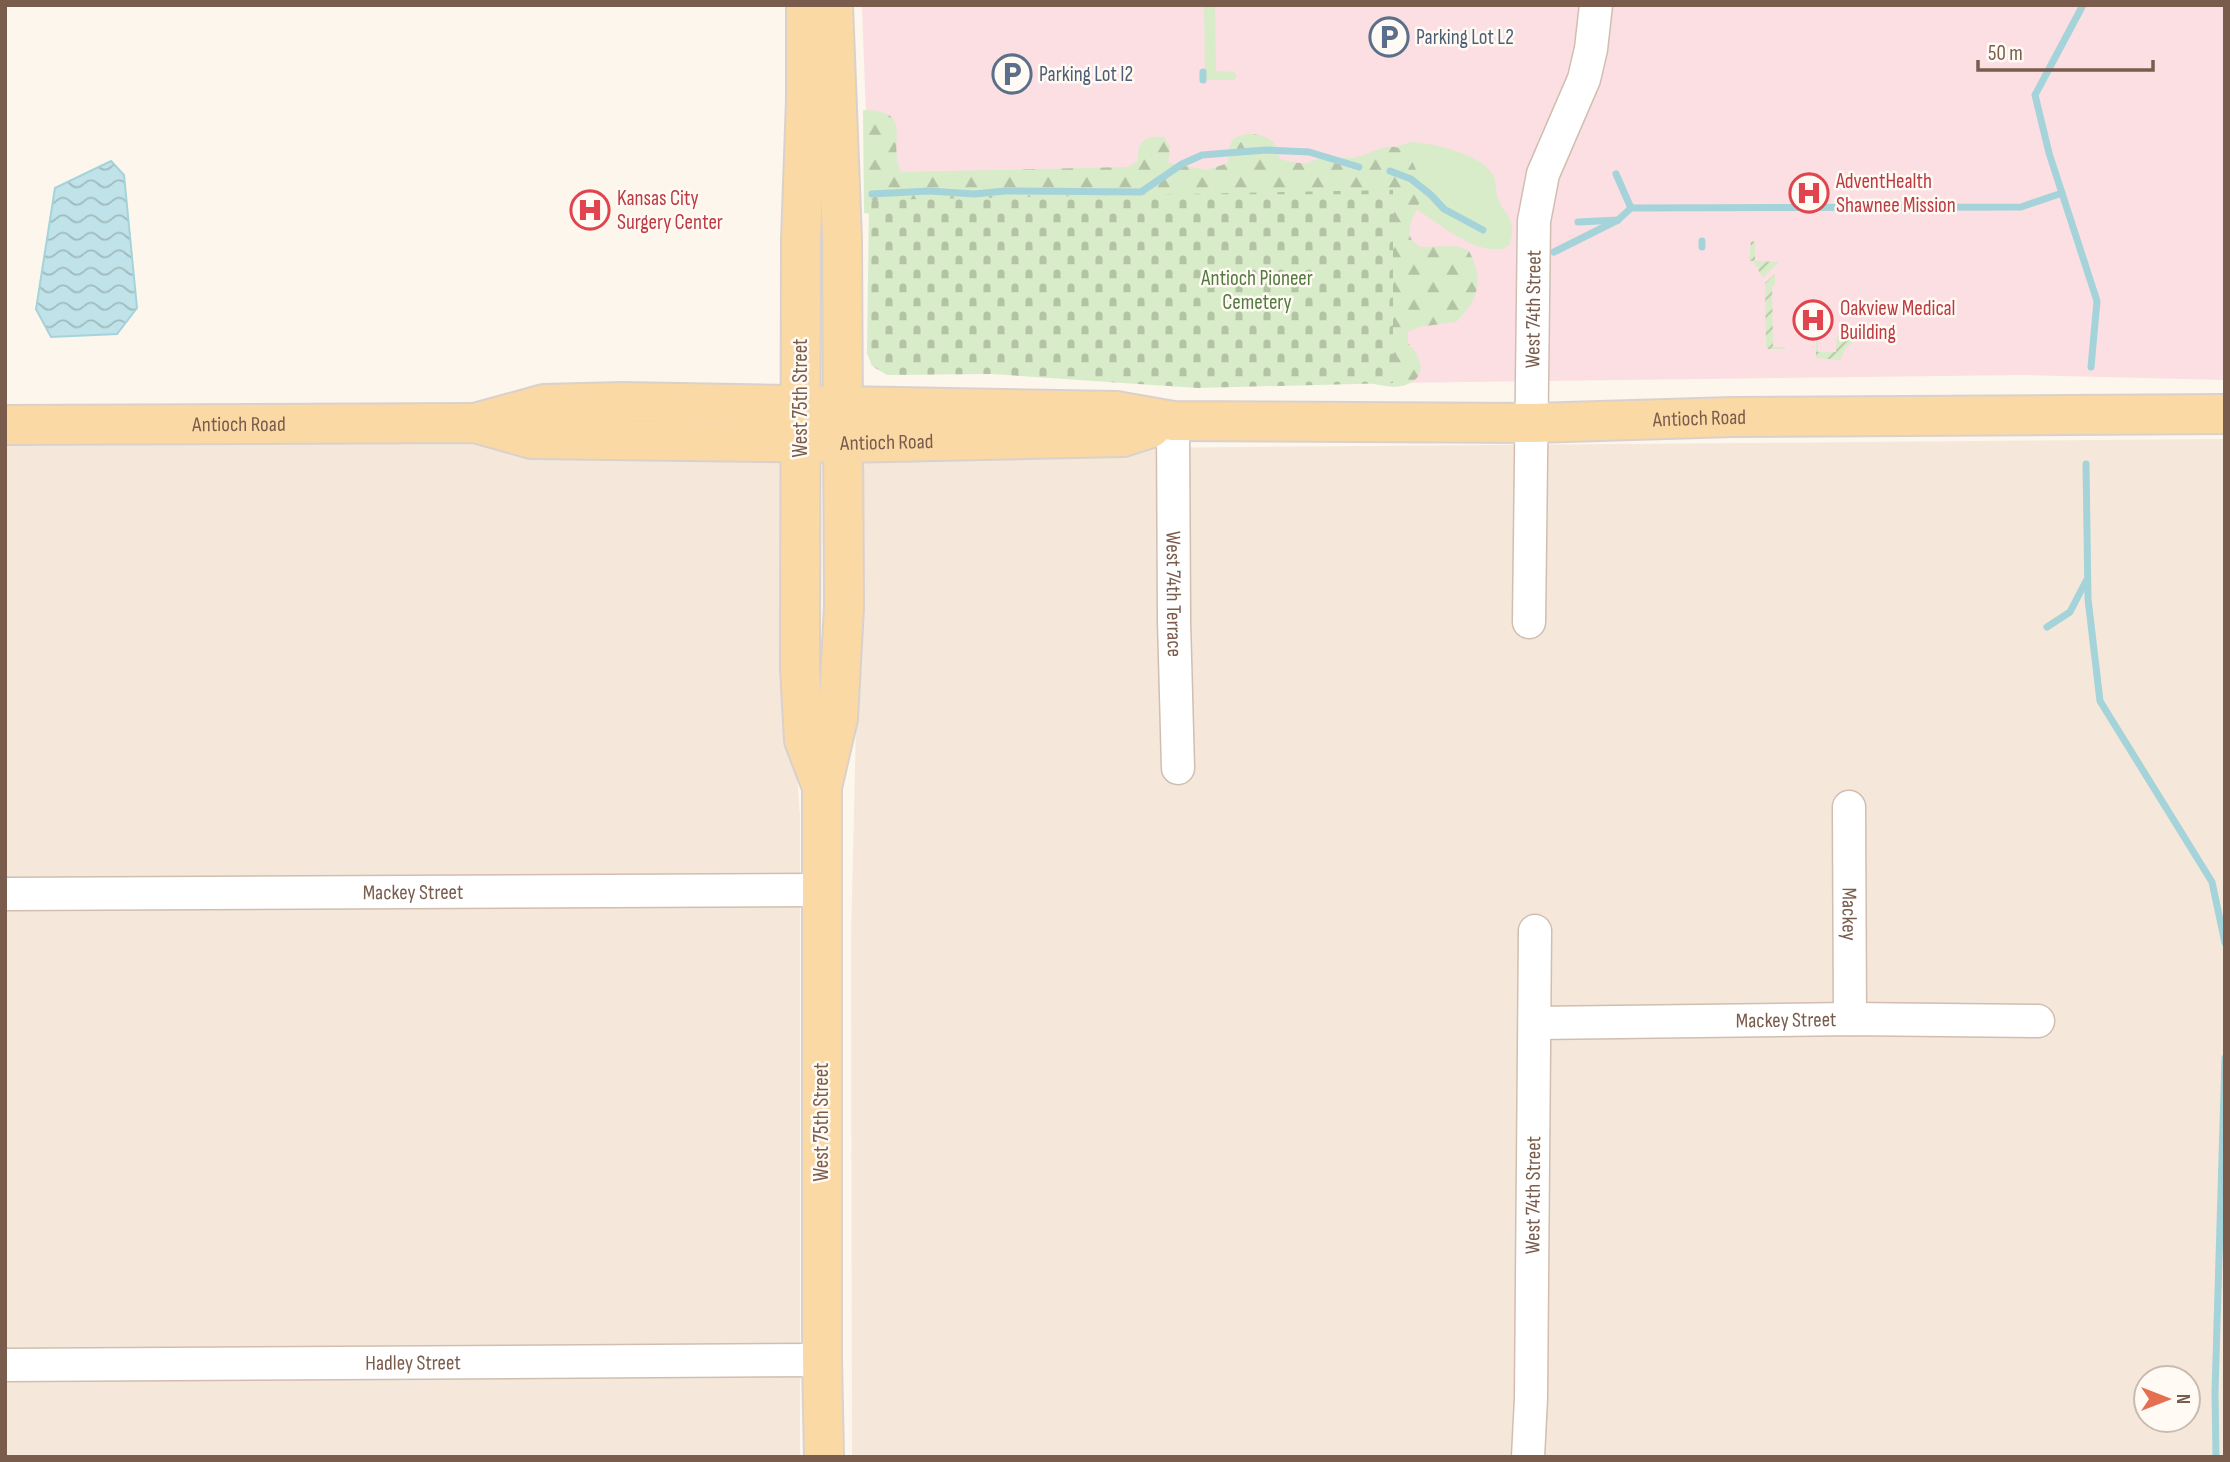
<svg xmlns="http://www.w3.org/2000/svg" width="2230" height="1462" viewBox="0 0 2230 1462" font-family="'Sofia Sans Condensed',sans-serif">
<style>
.residential{fill:#f5e8da;fill-rule:evenodd}
.medical{fill:#fbdfe3}
.grass{fill:#d8ecc9}
.forest{fill:url(#forest-firs)}
.cemetery{fill:url(#cemetery-stones)}
.garden{fill:url(#garden-furrows)}
.water{fill:url(#water-waves);stroke:#a5d3da;stroke-width:2}
.lines{fill:none;stroke-linecap:round;stroke-linejoin:round}
.stream{stroke:#a5d3da;stroke-width:7}
.minor-casing{stroke:#d1beb0;stroke-width:35}
.major-casing{stroke:#dad1cd;stroke-width:42}
.minor{stroke:#fff;stroke-width:32}
.major{stroke:#fbd9a5;stroke-width:38}
.labels{text-anchor:middle;dominant-baseline:central;stroke-width:5;stroke-linejoin:round;paint-order:stroke}
.service-label{font-size:21px;fill:#4e5e75;stroke:#fffaf3;text-anchor:start}
.health-label{font-size:21px;fill:#be3a42;stroke:#fffaf3;text-anchor:start}
.park-label{font-size:21px;fill:#537a41;stroke:#fffaf3}
.street-label{font-size:21px;fill:#7a5c4d;stroke:#fffaf3}
</style>
<defs>
<pattern id="forest-firs" width="22" height="20" patternUnits="userSpaceOnUse" patternTransform="scale(1.75)"><rect width="22" height="20" fill="#d8ecc9"/><path d="M5 1l3.5 6h-7zM16 11l3.5 6h-7z" fill="#b4c2a5"/></pattern>
<pattern id="cemetery-stones" width="16" height="16" patternUnits="userSpaceOnUse" patternTransform="scale(1.75)"><rect width="16" height="16" fill="#d8ecc9"/><path d="M2 7V4a2 2 0 0 1 4 0v3zM10 15v-3a2 2 0 0 1 4 0v3z" fill="#b4c2a5"/></pattern>
<pattern id="garden-furrows" width="10" height="10" patternUnits="userSpaceOnUse" patternTransform="scale(1.75)"><rect width="10" height="10" fill="#d8ecc9"/><path d="M-1 1l2-2M0 10L10 0M9 11l2-2" fill="none" stroke="#b4c2a5"/></pattern>
<pattern id="water-waves" width="16" height="10" patternUnits="userSpaceOnUse" patternTransform="scale(1.75)"><rect width="16" height="10" fill="#bfe3e8"/><path d="M0 5q4-4 8 0t8 0" fill="none" stroke="#a0bbbe"/></pattern>
</defs>
<rect width="100%" height="100%" fill="#fdf6ec"/>
<g class="residential">
<path d="M2225,439V1457H852L851,940L862,470L870,455L888,450ZM2146,1378H2188V1420H2146Z"/>
<path d="M478,443L787,461L790,683L800,816V1457H5V446Z"/>
</g>
<path class="medical" d="M862,5H2225V380L2022,375L1393,383L869,200Z"/>
<g class="grass">
<path d="M1204,5H1215L1216,71L1234,72L1237,75L1234,80H1205Z"/>
<path d="M1411,142C1433,143 1484,154 1494,177C1497,184 1495,192 1498,199C1506,218 1517,217 1510,244L1503,249C1472,253 1441,225 1416,209L1419,202L1401,150L1395,147Z"/>
</g>
<path class="forest" d="M863,110C917,111 886,140 901,172L1128,167L1138,161C1137,141 1144,135 1164,137L1170,146L1168,163L1207,170L1228,163C1229,157 1228,147 1232,141C1240,130 1266,133 1274,143C1277,147 1278,155 1280,159C1288,161 1297,164 1306,163C1313,162 1319,157 1326,156C1335,156 1344,159 1353,158C1370,156 1392,136 1408,155C1415,164 1422,183 1421,195C1420,213 1395,233 1421,247L1457,246L1469,251C1484,280 1479,299 1456,322L1418,327L1408,332V343C1420,355 1429,375 1408,384C1397,389 1385,386 1374,384L890,217L864,213Z"/>
<path class="cemetery" d="M1393,190V383L1198,388L992,374L887,375L872,366L867,353L869,200Z"/>
<g class="garden">
<path d="M1751,241L1755,242V261L1779,262L1763,278L1753,261H1749Z"/>
<path d="M1775,274V285L1772,286L1773,347H1785V349H1768L1766,346L1765,283Z"/>
<path d="M1816,335H1818V352H1836L1837,335H1854L1853,342L1846,348L1840,360L1816,358Z"/>
</g>
<path class="water" d="M111,161L124,175L137,308L117,334L51,337L36,309L55,188Z"/>
<g class="lines">
<g class="stream">
<path d="M2083,5L2035,95L2049,153L2097,301L2091,367"/>
<path d="M1203,72V80"/>
<path d="M1390,171L1411,179L1431,195L1444,209L1483,230"/>
<path d="M1616,174L1631,208"/>
<path d="M872,194L929,191L974,194L1005,191L1141,192L1182,164L1202,155L1266,150L1309,152L1359,167"/>
<path d="M1578,222L1618,220L1631,208L2021,207L2062,193"/>
<path d="M1702,241V247"/>
<path d="M1554,252L1618,220"/>
<path d="M2086,464L2088,599L2100,701L2212,882L2225,943"/>
<path d="M2047,627L2070,612L2086,581"/>
<path d="M2216,1457L2215,1392L2225,1058"/>
</g>
<g class="minor-casing">
<g id="minor">
<path id="s1" d="M1173,421L1174,621L1178,768"/>
<path id="s2" d="M1529,622L1534,221L1543,174L1584,79L1591,49L1596,5"/>
<path id="s3" d="M1849,807L1850,1019"/>
<path id="s4" d="M5,894L821,890"/>
<path id="s5" d="M1536,1023L1850,1019L2038,1021"/>
<path id="s6" d="M5,1365L822,1360"/>
<path id="s7" d="M1528,1457L1531,1398L1535,931"/>
</g>
</g>
<g class="major-casing">
<g id="major">
<path d="M806,5V100L801,241L800,668L804,740L822,787"/>
<path id="s8" d="M475,423L544,404L622,402L1116,411L1173,421L1533,423L1733,417L2225,414"/>
<path id="s9" d="M5,425L475,423L532,439L843,443L1123,437L1151,428"/>
<path d="M824,1457L822,1360V787L838,718L844,607L842,239L833,5"/>
</g>
</g>
<use href="#minor" class="minor"/>
<use href="#major" class="major"/>
</g>
<defs>
<g id="parking-ring" transform="scale(2.0125)"><circle r="9.5" fill="#fffaf3" stroke="#5c6f8a" stroke-width="1.5"/><path d="M-3.5-5.5H1a3.5 3.5 0 0 1 0 7H-1V5.5H-3.5ZM-1-3.4V-.6H.8a1.4 1.4 0 0 0 0-2.8Z" fill="#5c6f8a"/></g>
<g id="hospital-ring" transform="scale(2.0125)"><circle r="9.5" fill="#fffaf3" stroke="#e0444e" stroke-width="1.5"/><path d="M-5-5h3v3.5h4V-5h3V5h-3V1.5h-4V5h-3Z" fill="#e0444e"/></g>
</defs>
<g fill-rule="evenodd">
<use href="#parking-ring" x="1389" y="37"/>
<use href="#parking-ring" x="1012" y="74"/>
<use href="#hospital-ring" x="1809" y="193"/>
<use href="#hospital-ring" x="590" y="210"/>
<use href="#hospital-ring" x="1813" y="320"/>
</g>
<g class="labels">
<g class="service-label">
<text x="1416" y="37">Parking Lot L2</text>
<text x="1039" y="74">Parking Lot I2</text>
</g>
<g class="health-label">
<text x="1836" y="181">AdventHealth<tspan x="1836" dy="24">Shawnee Mission</tspan></text>
<text x="617" y="198">Kansas City<tspan x="617" dy="24">Surgery Center</tspan></text>
<text x="1840" y="308">Oakview Medical<tspan x="1840" dy="24">Building</tspan></text>
</g>
<g class="park-label">
<text x="1257" y="278">Antioch Pioneer<tspan x="1257" dy="24">Cemetery</tspan></text>
</g>
<g class="street-label">
<text stroke="none"><textPath href="#s2" startOffset="313">West 74th Street</textPath></text>
<text transform="translate(800 398) rotate(-90)">West 75th Street</text>
<text stroke="none"><textPath href="#s8" startOffset="1228">Antioch Road</textPath></text>
<text stroke="none"><textPath href="#s9" startOffset="234">Antioch Road</textPath></text>
<text stroke="none"><textPath href="#s9" startOffset="884">Antioch Road</textPath></text>
<text stroke="none"><textPath href="#s1" startOffset="173">West 74th Terrace</textPath></text>
<text stroke="none"><textPath href="#s4" startOffset="408">Mackey Street</textPath></text>
<text stroke="none"><textPath href="#s3" startOffset="107">Mackey</textPath></text>
<text stroke="none"><textPath href="#s5" startOffset="250">Mackey Street</textPath></text>
<text transform="translate(821 1122) rotate(-90)">West 75th Street</text>
<text stroke="none"><textPath href="#s7" startOffset="262">West 74th Street</textPath></text>
<text stroke="none"><textPath href="#s6" startOffset="408">Hadley Street</textPath></text>
</g>
</g>
<rect width="2230" height="1462" fill="none" stroke="#7a5c4d" stroke-width="14"/>
<g transform="translate(2167 1399) rotate(90)"><circle r="33" fill="#fffaf3" stroke="#cabbb1" stroke-width="2"/>
<path d="M0-5L12 26L0 18L-12 26Z" fill="#e76f51"/>
<text y="-10" font-size="19" font-weight="bold" text-anchor="middle" fill="#7a5c4d">N</text>
</g>
<path d="M1978 60v10h175v-10" fill="none" stroke="#7a5c4d" stroke-width="3.5"/>
<text x="1988" y="60" font-size="21" fill="#7a5c4d" stroke="#fffaf3" stroke-width="5" paint-order="stroke">50 m</text>
</svg>
